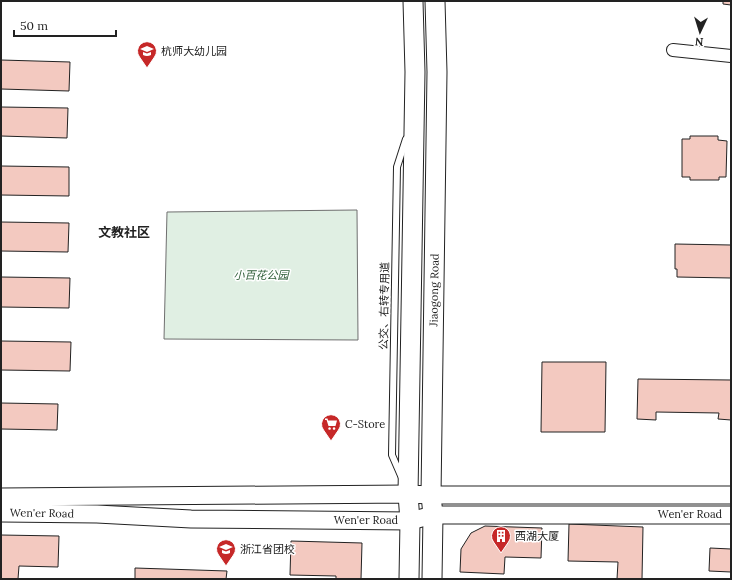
<svg xmlns="http://www.w3.org/2000/svg" width="732" height="580" viewBox="0 0 732 580" font-family="Lora,'Noto Sans SC',serif">
<style>
.green{fill:#e0efe3;stroke:#6f6f6f}
.building{fill:#f3c9c0;stroke:#222}
.lines{fill:none;stroke-linecap:round;stroke-linejoin:round}
.service-casing{stroke:#222;stroke-width:8}
.minor-casing{stroke:#222;stroke-width:14}
.secondary-casing{stroke:#222;stroke-width:19}
.primary-casing{stroke:#222;stroke-width:21}
.service{stroke:#fff;stroke-width:6}
.minor{stroke:#fff;stroke-width:12}
.secondary{stroke:#fff;stroke-width:17}
.primary{stroke:#fff;stroke-width:19}
.labels{text-anchor:middle;dominant-baseline:central;stroke-width:3;stroke-linejoin:round;paint-order:stroke}
.poi-label{font-size:11px;fill:#222;stroke:#fff;text-anchor:start}
.park-label{font-size:11px;font-style:italic;fill:#2f5e38;stroke:#fff}
.street-label{font-size:11px;fill:#222;stroke:#fff}
.quarter-label{font-size:13px;font-weight:bold;fill:#222;stroke:#fff}
</style>
<rect width="100%" height="100%" fill="#fff"/>
<path class="green" d="M357,210L358,340L164,339L167,212Z"/>
<g class="building">
<path d="M723,1H731V5L723,4Z"/>
<path d="M1,60L70,62L69,91L1,89Z"/>
<path d="M1,107L68,108L67,138L1,136Z"/>
<path d="M690,136H718V140L727,141L726,177H719V180H690V177H682V139H690Z"/>
<path d="M1,166L69,167V196L1,195Z"/>
<path d="M1,222L69,223L68,252L1,251Z"/>
<path d="M675,244L731,245V278L677,277V269H675Z"/>
<path d="M1,277L70,278L69,308L1,307Z"/>
<path d="M1,341L71,342L70,371L1,370Z"/>
<path d="M542,362H606L605,432H541Z"/>
<path d="M638,379L731,380V420L718,419L719,413L656,412V420L637,419Z"/>
<path d="M1,403L58,404L57,430L1,429Z"/>
<path d="M569,524L643,527L642,579H617L618,562L568,561Z"/>
<path d="M485,526L542,528L541,558L505,557L504,574L460,572L461,549L471,533Z"/>
<path d="M1,535L59,536L58,567L19,566L18,579H1Z"/>
<path d="M291,541L362,543L361,579H336V576L290,575Z"/>
<path d="M710,548L731,549V572L709,571Z"/>
<path d="M135,568L227,571L226,579H135Z"/>
</g>
<g class="lines">
<g class="service-casing">
<path id="service" d="M402,478L392,455L397,167L406,139"/>
</g>
<g class="minor-casing">
<path id="minor" d="M673,50L731,56"/>
</g>
<g class="secondary-casing">
<g id="secondary">
<path d="M1,497L408,494L431,495H731"/>
<path d="M1,513L97,514L191,519L410,521L433,515H731"/>
</g>
</g>
<g class="primary-casing">
<g id="primary">
<path d="M409,579L410,521L408,494L415,72L413,1"/>
<path d="M432,579L433,515L431,495L437,72L435,1"/>
</g>
</g>
<use href="#service" class="service"/>
<use href="#minor" class="minor"/>
<use href="#secondary" class="secondary"/>
<use href="#primary" class="primary"/>
</g>
<defs>
<g id="school-pin" transform="scale(1)"><path d="M0 17L-7.5 6A9.5 9.5 0 1 1 7.5 6Z" fill="#c62828" stroke="#fff"/><path d="M0-5L7-2L0 1L-7-2ZM-4 1L0 2.5L4 1V4Q0 6-4 4Z" fill="#fff"/></g>
<g id="supermarket-pin" transform="scale(1)"><path d="M0 17L-7.5 6A9.5 9.5 0 1 1 7.5 6Z" fill="#c62828" stroke="#fff"/><path d="M-6-5.5h2.5l.6 2H6L4.5 2H-2.5L-4.4-4H-6ZM-1.5 3.2a1.3 1.3 0 1 0 .1 0ZM3 3.2a1.3 1.3 0 1 0 .1 0Z" fill="#fff"/></g>
<g id="building-pin" transform="scale(1)"><path d="M0 17L-7.5 6A9.5 9.5 0 1 1 7.5 6Z" fill="#c62828" stroke="#fff"/><path d="M-4-6H4V6H1V3H-1V6H-4ZM-2.5-4.3h1.7v1.8h-1.7ZM.8-4.3h1.7v1.8H.8ZM-2.5-1h1.7V.8h-1.7ZM.8-1h1.7V.8H.8Z" fill="#fff"/></g>
</defs>
<g fill-rule="evenodd">
<use href="#school-pin" x="147" y="51"/>
<use href="#supermarket-pin" x="331" y="424"/>
<use href="#building-pin" x="501" y="536"/>
<use href="#school-pin" x="226" y="549"/>
</g>
<g class="labels">
<g class="poi-label">
<text x="161" y="51">杭师大幼儿园</text>
<text x="345" y="424">C-Store</text>
<text x="515" y="536">西湖大厦</text>
<text x="240" y="549">浙江省团校</text>
</g>
<g class="park-label">
<text x="261" y="275">小百花公园</text>
</g>
<g class="street-label">
<text transform="translate(434 290) rotate(-89)">Jiaogong Road</text>
<text transform="translate(384 306) rotate(-89)">公交、右转专用道</text>
<text transform="translate(42 513) rotate(1)">Wen'er Road</text>
<text x="690" y="514">Wen'er Road</text>
<text x="366" y="520">Wen'er Road</text>
</g>
<g class="quarter-label">
<text x="124" y="232">文教社区</text>
</g>
</g>
<rect width="732" height="580" fill="none" stroke="#222222" stroke-width="4"/>
<g transform="translate(700 32) rotate(184)" stroke="#ffffff" stroke-width="3" paint-order="stroke">
<path d="M0-3L7 15L0 10L-7 15Z" fill="#222222"/>
<text y="-6" font-size="11" font-weight="bold" text-anchor="middle" fill="#222222">N</text>
</g>
<path d="M14 30v6h102v-6" fill="none" stroke="#222222" stroke-width="2"/>
<text x="20" y="30" font-size="12" fill="#222222" stroke="#ffffff" stroke-width="3" paint-order="stroke">50 m</text>
</svg>
